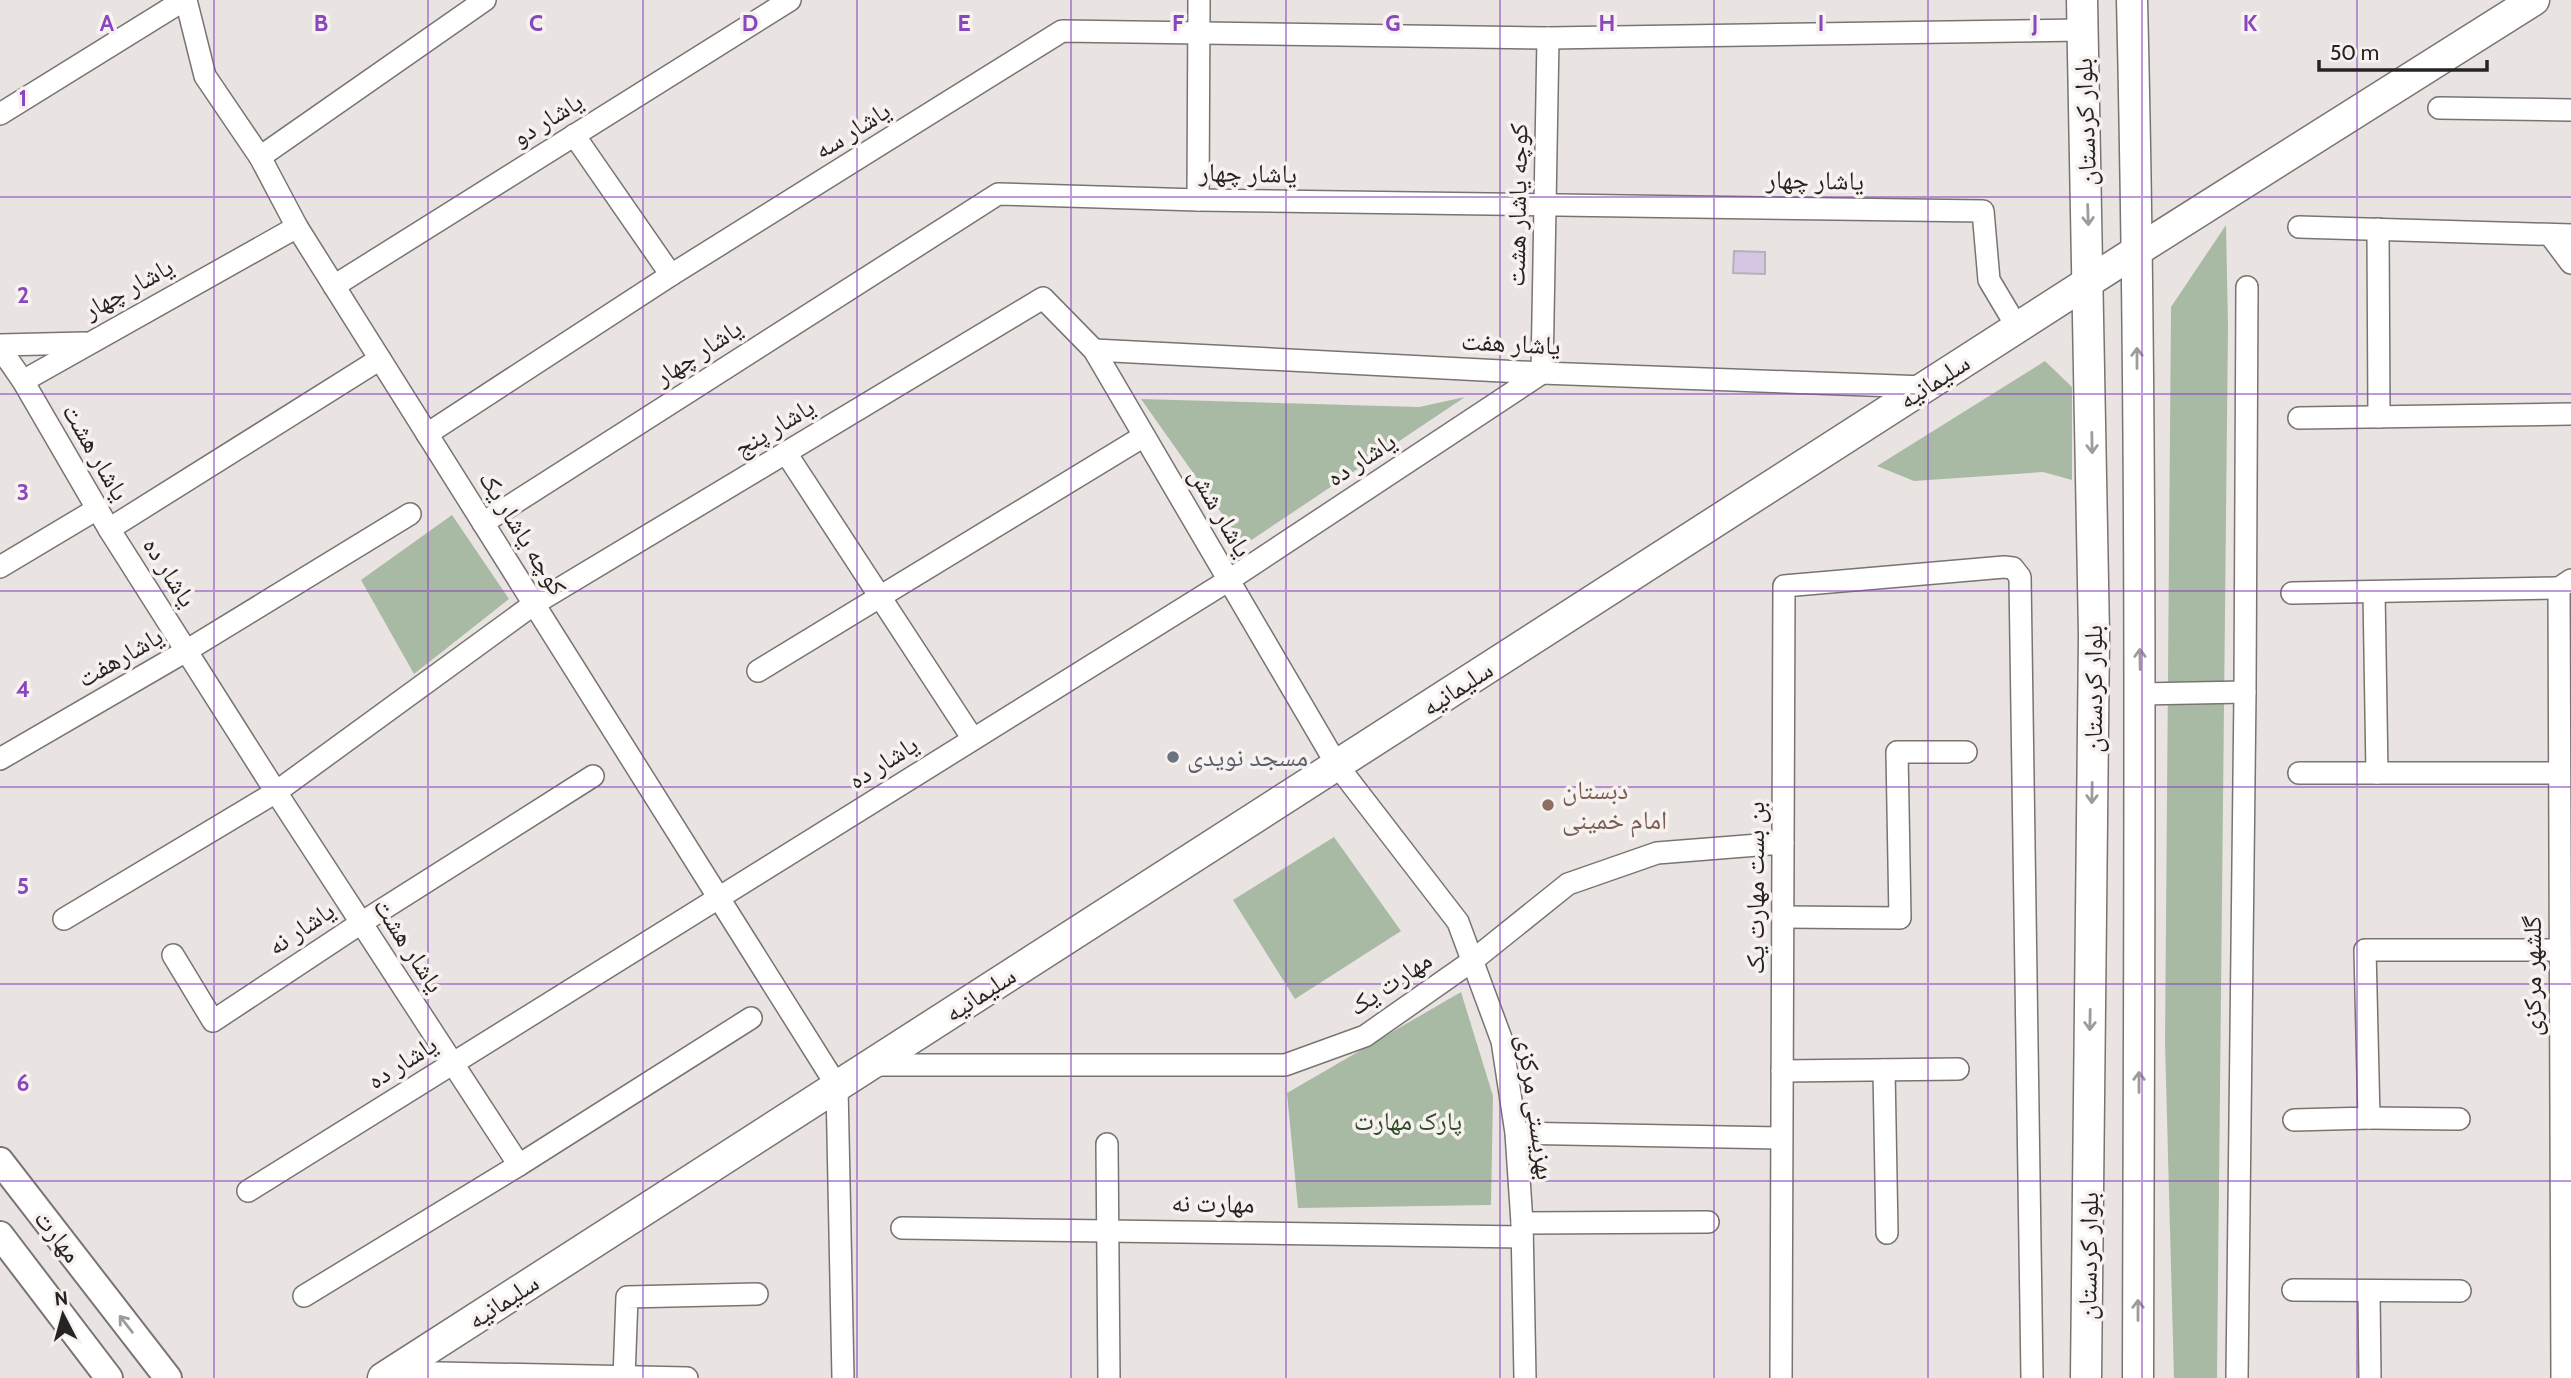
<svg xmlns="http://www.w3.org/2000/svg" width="2571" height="1378" viewBox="0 0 2571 1378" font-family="Cabin,'Noto Naskh Arabic',sans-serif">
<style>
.green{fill:#a9baa4}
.building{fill:#d5c7e3;stroke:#b4b2b6;stroke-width:2}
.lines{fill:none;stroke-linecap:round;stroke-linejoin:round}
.minor-casing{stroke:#797472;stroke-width:24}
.tertiary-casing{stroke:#797472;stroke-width:30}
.secondary-casing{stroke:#797472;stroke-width:33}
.minor{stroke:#fff;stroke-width:21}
.tertiary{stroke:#fff;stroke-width:26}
.secondary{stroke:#fff;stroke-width:30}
.oneway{stroke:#9d9c9c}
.grid{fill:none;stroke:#8847bc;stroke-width:2;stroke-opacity:0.55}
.worship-dot{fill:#6b7280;stroke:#f7f1ef;stroke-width:2.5}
.education-dot{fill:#8d6e63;stroke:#f7f1ef;stroke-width:2.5}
.labels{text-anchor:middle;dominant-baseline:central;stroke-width:7;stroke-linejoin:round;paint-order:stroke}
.street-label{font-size:26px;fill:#262423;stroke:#f7f1ef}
.worship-label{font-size:26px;fill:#5b616d;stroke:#f7f1ef;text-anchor:start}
.education-label{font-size:26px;fill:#785e54;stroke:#f7f1ef;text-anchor:start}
.park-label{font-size:26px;fill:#304d26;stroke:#f7f1ef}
.grid-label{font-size:23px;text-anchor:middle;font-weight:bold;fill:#8847bc;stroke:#f7f1ef;stroke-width:7;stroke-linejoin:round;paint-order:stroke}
</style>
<rect width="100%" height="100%" fill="#e9e4e2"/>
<g class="green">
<path d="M2226,225L2228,326L2217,1378H2174L2165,1043L2171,307Z"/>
<path d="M2045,361L2072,387V480L2043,472L1914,481L1877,466Z"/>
<path d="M1465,397L1244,545L1141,399L1419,407Z"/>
<path d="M452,515L509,599L414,674L361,580Z"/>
<path d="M1334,837L1401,931L1295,999L1233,900Z"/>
<path d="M1461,992L1493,1096L1491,1205L1298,1208L1287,1093Z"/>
</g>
<path class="building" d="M1734,251L1765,252V274L1733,273Z"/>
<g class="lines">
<g class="minor-casing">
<g id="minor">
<path d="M186,0L205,76L260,157L297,227L837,1086L843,1378"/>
<path d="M2439,108L2571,110"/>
<path d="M0,114L184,0"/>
<path d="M574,135L671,275"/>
<path d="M260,157L485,0"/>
<path d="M1198,200L1199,0"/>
<path d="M2299,227L2571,235"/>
<path d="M2378,229L2379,417"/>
<path d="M2550,235L2571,263"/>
<path d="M334,286L790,0"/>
<path d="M0,345L85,343"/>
<path d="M0,348L23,381L297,227"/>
<path d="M1094,350L1542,373L1925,387"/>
<path d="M23,381L109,529L380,359"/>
<path d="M2299,418L2571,414"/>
<path d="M427,434L671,275L1062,31L1548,38L2083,30"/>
<path d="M786,453L973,739"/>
<path d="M483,523L998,194L1198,200L1983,211L1989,280L2017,327"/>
<path d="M0,567L97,509"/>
<path d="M2374,592L2377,773"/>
<path d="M2292,593L2559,588"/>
<path d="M758,671L1144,436"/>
<path d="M2245,692L2247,287"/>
<path d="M2140,694L2245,692L2237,1378"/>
<path d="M0,759L186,651L410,514"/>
<path d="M2299,773H2559"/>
<path d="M1783,917L1900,918L1897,752H1966"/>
<path d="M64,919L276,792L109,529"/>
<path d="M173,955L213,1021L361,923L593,776"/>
<path d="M751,1018L519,1165L276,792L534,604L1043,298L1094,350L1337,765L1458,922L1502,1041L1516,1133L1522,1223L1525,1378"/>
<path d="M870,1065H1285L1365,1036L1472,961L1568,884L1657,853L1783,843"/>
<path d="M1884,1070L1887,1233"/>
<path d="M1782,1071L1958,1069"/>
<path d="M2369,1118L2459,1119"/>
<path d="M2294,1120L2369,1118L2365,950H2560"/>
<path d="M1516,1133L1780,1138"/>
<path d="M1107,1144L1109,1378"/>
<path d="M248,1191L1229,580L1542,373L1548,38"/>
<path d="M1522,1223L1708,1222"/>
<path d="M902,1228L1522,1237"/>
<path d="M2293,1290L2460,1291"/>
<path d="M2369,1293L2370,1378"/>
<path d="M304,1296L519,1165"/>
<path d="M392,1372L687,1378"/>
<path d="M624,1378L627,1297L757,1294"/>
<path d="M1781,1378L1784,586L2004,567L2013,568L2020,577L2032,1378"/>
<path d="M2562,1378L2559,588L2571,580"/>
</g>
</g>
<g class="tertiary-casing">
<g id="tertiary">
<path d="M0,1161L168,1378"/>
<path d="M0,1235L109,1378"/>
</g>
</g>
<g class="secondary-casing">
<g id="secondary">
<path d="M2082,0L2094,635L2086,1378"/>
<path d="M2132,0C2143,459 2139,919 2138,1378"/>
<path d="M383,1378L2138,250L2534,0"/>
</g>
</g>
<use href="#minor" class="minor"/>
<use href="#tertiary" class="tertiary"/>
<use href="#secondary" class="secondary"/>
</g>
<defs><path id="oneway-shaft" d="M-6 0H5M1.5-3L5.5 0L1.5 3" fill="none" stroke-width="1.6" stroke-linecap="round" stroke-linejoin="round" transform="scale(1.75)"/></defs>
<g class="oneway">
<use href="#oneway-shaft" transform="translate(2088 215) rotate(88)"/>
<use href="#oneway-shaft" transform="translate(2137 358) rotate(-90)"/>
<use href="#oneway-shaft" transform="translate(2092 443) rotate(89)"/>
<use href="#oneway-shaft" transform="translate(2140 659) rotate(-91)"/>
<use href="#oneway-shaft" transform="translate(2092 793) rotate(91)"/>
<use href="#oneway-shaft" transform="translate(2090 1020) rotate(91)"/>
<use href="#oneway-shaft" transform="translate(2139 1082) rotate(-90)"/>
<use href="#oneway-shaft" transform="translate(2138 1310) rotate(-90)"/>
<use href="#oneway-shaft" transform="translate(126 1324) rotate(-128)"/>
</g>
<path class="grid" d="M214,0V1378M428,0V1378M643,0V1378M857,0V1378M1071,0V1378M1286,0V1378M1500,0V1378M1714,0V1378M1928,0V1378M2142,0V1378M2357,0V1378M0,197H2571M0,394H2571M0,591H2571M0,787H2571M0,984H2571M0,1181H2571"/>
<circle class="worship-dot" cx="1173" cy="757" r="7"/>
<circle class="education-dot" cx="1548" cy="805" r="7"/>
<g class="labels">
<g class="street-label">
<text transform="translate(547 119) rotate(-32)">یاشار دو</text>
<text transform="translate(2085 122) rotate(-92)">بلوار کردستان</text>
<text transform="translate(852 130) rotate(-32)">یاشار سه</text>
<text transform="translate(1248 173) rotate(1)">یاشار چهار</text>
<text transform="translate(1815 180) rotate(1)">یاشار چهار</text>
<text transform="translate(1517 205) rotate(-89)">کوچه یاشار هشت</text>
<text transform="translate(128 288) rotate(-29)">یاشار چهار</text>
<text transform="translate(1511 343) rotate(3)">یاشار هفت</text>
<text transform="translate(698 352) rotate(-33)">یاشار چهار</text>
<text transform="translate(1934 381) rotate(-33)">سلیمانیه</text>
<text transform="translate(774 427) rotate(-31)">یاشار پنج</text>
<text transform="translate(96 452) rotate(60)">یاشار هشت</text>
<text transform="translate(1361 459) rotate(-33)">یاشار ده</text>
<text transform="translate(1221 512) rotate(60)">یاشار شش</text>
<text transform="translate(523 533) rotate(58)">کوچه یاشار یک</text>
<text transform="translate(170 572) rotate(58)">یاشار ده</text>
<text transform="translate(120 657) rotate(-30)">یاشارهفت</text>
<text transform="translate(1457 688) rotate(-33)">سلیمانیه</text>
<text transform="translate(2093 689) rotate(-90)">بلوار کردستان</text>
<text transform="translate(883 762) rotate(-32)">یاشار ده</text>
<text transform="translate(1755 888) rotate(-90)">بن بست مهارت یک</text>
<text transform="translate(301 928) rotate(-34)">یاشار نه</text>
<text transform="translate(409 945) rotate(57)">یاشار هشت</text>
<text transform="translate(2532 976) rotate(-90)">گلشهر مرکزی</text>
<text transform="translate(1390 983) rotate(-34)">مهارت یک</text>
<text transform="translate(980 994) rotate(-33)">سلیمانیه</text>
<text transform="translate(402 1062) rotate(-32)">یاشار ده</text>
<text transform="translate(1536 1107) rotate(82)">بهزیستی مرکزی</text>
<text transform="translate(1213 1203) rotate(1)">مهارت نه</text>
<text transform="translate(58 1236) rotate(52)">مهارت</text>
<text transform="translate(2088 1256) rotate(-89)">بلوار کردستان</text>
<text transform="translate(503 1301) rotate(-33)">سلیمانیه</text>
</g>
<g class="worship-label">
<text x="1187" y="757">مسجد نویدی</text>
</g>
<g class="education-label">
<text x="1562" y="790">دبستان<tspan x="1562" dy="30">امام خمینی</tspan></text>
</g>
<g class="park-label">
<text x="1408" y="1121">پارک مهارت</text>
</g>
</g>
<g class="grid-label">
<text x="107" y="31">A</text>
<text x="321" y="31">B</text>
<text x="536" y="31">C</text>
<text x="750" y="31">D</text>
<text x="964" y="31">E</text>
<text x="1178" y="31">F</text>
<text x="1393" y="31">G</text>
<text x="1607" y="31">H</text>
<text x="1821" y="31">I</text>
<text x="2035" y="31">J</text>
<text x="2250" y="31">K</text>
<text x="23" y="106">1</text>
<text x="23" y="303">2</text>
<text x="23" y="500">3</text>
<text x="23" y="697">4</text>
<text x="23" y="894">5</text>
<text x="23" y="1091">6</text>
</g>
<g transform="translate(63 1315) rotate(354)" stroke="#f7f1ef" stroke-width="5" paint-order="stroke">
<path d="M0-5L12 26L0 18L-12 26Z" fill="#262423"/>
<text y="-10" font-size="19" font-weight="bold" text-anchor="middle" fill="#262423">N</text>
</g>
<path d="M2319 60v10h168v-10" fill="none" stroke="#262423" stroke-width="3.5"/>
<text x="2330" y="60" font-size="21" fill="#262423" stroke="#f7f1ef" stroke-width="5" paint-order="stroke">50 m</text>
</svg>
